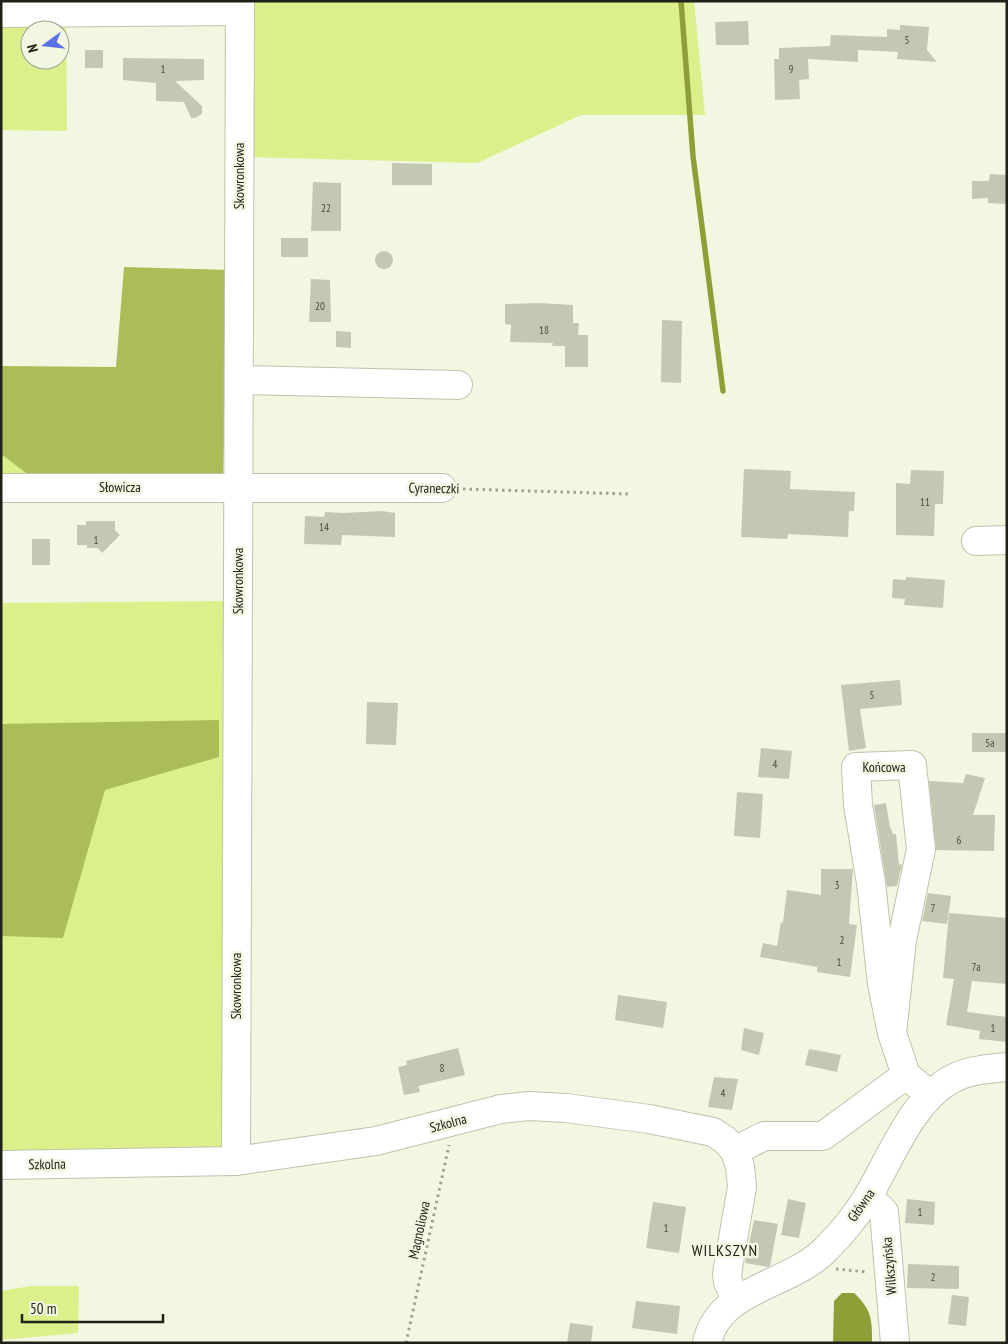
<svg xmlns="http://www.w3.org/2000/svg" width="1008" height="1344" viewBox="0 0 1008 1344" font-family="'PT Sans Narrow',sans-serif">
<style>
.green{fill:#dbef8b;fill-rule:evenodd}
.forest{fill:#aabd57}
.water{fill:#8e9f38}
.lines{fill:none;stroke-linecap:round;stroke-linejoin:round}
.stream{stroke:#8e9f38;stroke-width:5.5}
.building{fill:#c2c8b2}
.minor-casing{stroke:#bdc3ad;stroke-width:30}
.path{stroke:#9da190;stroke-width:3;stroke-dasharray:2.5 4;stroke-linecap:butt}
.minor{stroke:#fff;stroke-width:28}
.labels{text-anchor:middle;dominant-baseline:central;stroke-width:5;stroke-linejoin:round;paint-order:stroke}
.number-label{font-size:11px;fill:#484c3f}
.street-label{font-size:14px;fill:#202219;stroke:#f1f7e0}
.quarter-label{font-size:16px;letter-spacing:1px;fill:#202219;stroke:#f1f7e0}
</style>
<rect width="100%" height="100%" fill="#f1f7e0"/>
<g class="green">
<path d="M248,1H694L705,115H581L477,163L246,157Z"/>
<path d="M1,27L66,28L67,131L1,130ZM30,30H60V60H30Z"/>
<path d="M1,454L26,473L1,474Z"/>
<path d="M227,601L223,1147L1,1154V603Z"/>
<path d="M31,1286H79L78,1333L1,1340V1291Z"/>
</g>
<g class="forest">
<path d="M124,267L230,270L223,474L26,473L1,454V366L116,367Z"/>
<path d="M219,720V757L105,790L63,938L1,936V724Z"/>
</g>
<path class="water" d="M842,1293H854C872,1310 872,1320 872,1343H833L834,1301Z"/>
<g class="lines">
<path class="stream" d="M681,1L693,156L723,391"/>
</g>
<g class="building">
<path d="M748,21L749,45H716L715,22Z"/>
<path d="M900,25L929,27L927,50L937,62L897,59L898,52L858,50V62L808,59L809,79L799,80L800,99L775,100L774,59H779V48L830,46L831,35L887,37V29L900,30Z"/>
<rect x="85" y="50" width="18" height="18"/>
<path d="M123,58L204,59V80L175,81L202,106V114L195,118H191L184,102L156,101V83L123,80Z"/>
<path d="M392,163L432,164V185H392Z"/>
<path d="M990,174L1007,175V204L988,203V198L972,199V181H989Z"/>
<path d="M313,182L341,183V231H311Z"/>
<rect x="281" y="238" width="27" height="19"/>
<circle cx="384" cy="260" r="9"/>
<path d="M311,279L330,280L331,322H309Z"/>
<path d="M539,303L573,305V323H579L578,335H588V367H565V346H552L553,343L510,342L511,325L505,324V304Z"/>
<path d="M662,320L682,321L681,383L661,382Z"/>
<path d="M336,331L351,332V348L336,347Z"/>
<path d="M744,469L791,471L790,489L855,492L854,511H849L848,537L788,534L787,539L741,537Z"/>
<path d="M911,470L944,471L943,504H935L934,536L896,535V483L910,484Z"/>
<path d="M382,511L395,513V537L342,535L341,545L304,544L305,516L324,517L325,512L343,513Z"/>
<path d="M86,521H115V530L120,535L102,553L98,548H87V545H77V525H86Z"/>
<rect x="32" y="539" width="18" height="26"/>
<path d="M906,577L945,580L943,608L904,605L905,599L892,598L893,579L906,580Z"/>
<path d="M900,680L902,705L860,709L866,748L849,751L841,685Z"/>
<path d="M367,702L398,703L396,745L366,744Z"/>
<rect x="972" y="733" width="35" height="19"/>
<path d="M761,748L792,751L789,779L758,777Z"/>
<path d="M966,774L985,778L973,815H995L994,851L936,850L929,781L963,783Z"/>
<path d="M737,792L763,794L760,838L734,836Z"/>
<path d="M886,803L890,827L893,834H896L899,865L902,864L897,886L887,887L874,805Z"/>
<path d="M821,869H853L849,924L857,925L850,977L817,972V967L760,957L763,943L777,946L781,922L783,923L787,890L821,895Z"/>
<path d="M928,893L951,896L947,924L922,921Z"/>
<path d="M949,913L1007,918V984L972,981L967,1012L1007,1017V1042L979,1039L980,1031L946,1025L954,979L943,978Z"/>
<path d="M618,995L667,1002L663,1028L615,1020Z"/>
<path d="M744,1028L764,1033L759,1055L741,1050Z"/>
<path d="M458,1048L465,1075L418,1086L420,1092L404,1095L398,1067L407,1065L406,1061Z"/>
<path d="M809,1049L841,1055L837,1072L805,1065Z"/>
<path d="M714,1077L738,1079L732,1110L708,1107Z"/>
<path d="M788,1199L806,1203L799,1238L781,1235Z"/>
<path d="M907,1199L935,1202L934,1225L905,1223Z"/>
<path d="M653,1202L686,1207L679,1253L646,1248Z"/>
<path d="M754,1220L778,1224L770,1266L768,1267L745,1263Z"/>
<path d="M908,1264L959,1266V1289L907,1288Z"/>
<path d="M952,1295L969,1297L966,1326L948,1324Z"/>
<path d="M636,1301L680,1306L677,1334L632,1328Z"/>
<path d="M570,1323L593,1326L591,1343H567Z"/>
</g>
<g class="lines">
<g class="minor-casing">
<g id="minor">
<path d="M1,13L240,11"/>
<path d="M239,380L458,385"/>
<path d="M1,488H442"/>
<path d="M976,541L1007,540"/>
<path d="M892,1033L902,940L921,849L912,765L856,767L858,805L871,883L882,984L892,1033L906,1075L930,1095"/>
<path d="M735,1151L764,1136H823L906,1075"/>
<path d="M236,1161L240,1"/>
<path d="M1,1165L236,1161L376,1141L501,1109L529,1106L566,1108L649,1119L713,1132L725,1140L735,1151L740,1167L742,1187L727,1274L728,1282L736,1300"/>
<path d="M868,1196L884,1212L895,1343"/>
<path d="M707,1343C718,1287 792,1286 827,1248C841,1234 855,1217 865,1201C889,1163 911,1100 952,1079C969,1070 987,1069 1007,1067"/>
</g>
</g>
<g class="path">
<path d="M463,489L630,494"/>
<path d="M836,1269L867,1272"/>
<path d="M406,1343L449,1145"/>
</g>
<use href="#minor" class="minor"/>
</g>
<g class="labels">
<g class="number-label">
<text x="907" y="40">5</text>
<text x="163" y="69">1</text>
<text x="791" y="69">9</text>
<text x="326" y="208">22</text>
<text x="320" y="306">20</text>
<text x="544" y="330">18</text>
<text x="925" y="502">11</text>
<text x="324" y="527">14</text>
<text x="96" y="540">1</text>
<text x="872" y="695">5</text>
<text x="990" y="743">5a</text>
<text x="775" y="764">4</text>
<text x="959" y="840">6</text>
<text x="837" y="885">3</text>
<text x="933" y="908">7</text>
<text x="842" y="940">2</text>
<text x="839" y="962">1</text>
<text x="976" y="967">7a</text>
<text x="993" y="1028">1</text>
<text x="442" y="1068">8</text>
<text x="723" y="1093">4</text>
<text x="920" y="1212">1</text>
<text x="666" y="1228">1</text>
<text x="933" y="1277">2</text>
</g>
<g class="street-label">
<text transform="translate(239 176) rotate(-90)">Skowronkowa</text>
<text x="120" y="487">Słowicza</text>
<text transform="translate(434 488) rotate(1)">Cyraneczki</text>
<text transform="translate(238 581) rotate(-90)">Skowronkowa</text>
<text x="884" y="767">Końcowa</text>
<text transform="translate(236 986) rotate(-90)">Skowronkowa</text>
<text transform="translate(448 1123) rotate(-15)">Szkolna</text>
<text transform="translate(47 1164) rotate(-1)">Szkolna</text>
<text transform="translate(861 1205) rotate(-55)">Główna</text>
<text transform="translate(419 1230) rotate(-78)">Magnoliowa</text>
<text transform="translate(889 1266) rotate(-95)">Wilkszyńska</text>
</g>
<g class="quarter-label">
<text x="725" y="1250">WILKSZYN</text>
</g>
</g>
<rect width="1008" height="1344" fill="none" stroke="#202219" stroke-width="5"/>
<g transform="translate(45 45) rotate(255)"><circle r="24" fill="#f1f7e0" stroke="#9da290"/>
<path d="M0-4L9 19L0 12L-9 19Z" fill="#5972e8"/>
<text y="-8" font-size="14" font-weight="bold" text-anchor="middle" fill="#202219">N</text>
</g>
<path d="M22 1314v8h141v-8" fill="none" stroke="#202219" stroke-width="2.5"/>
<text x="30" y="1314" font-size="15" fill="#202219" stroke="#f1f7e0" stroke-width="4" paint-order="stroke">50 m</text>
</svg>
